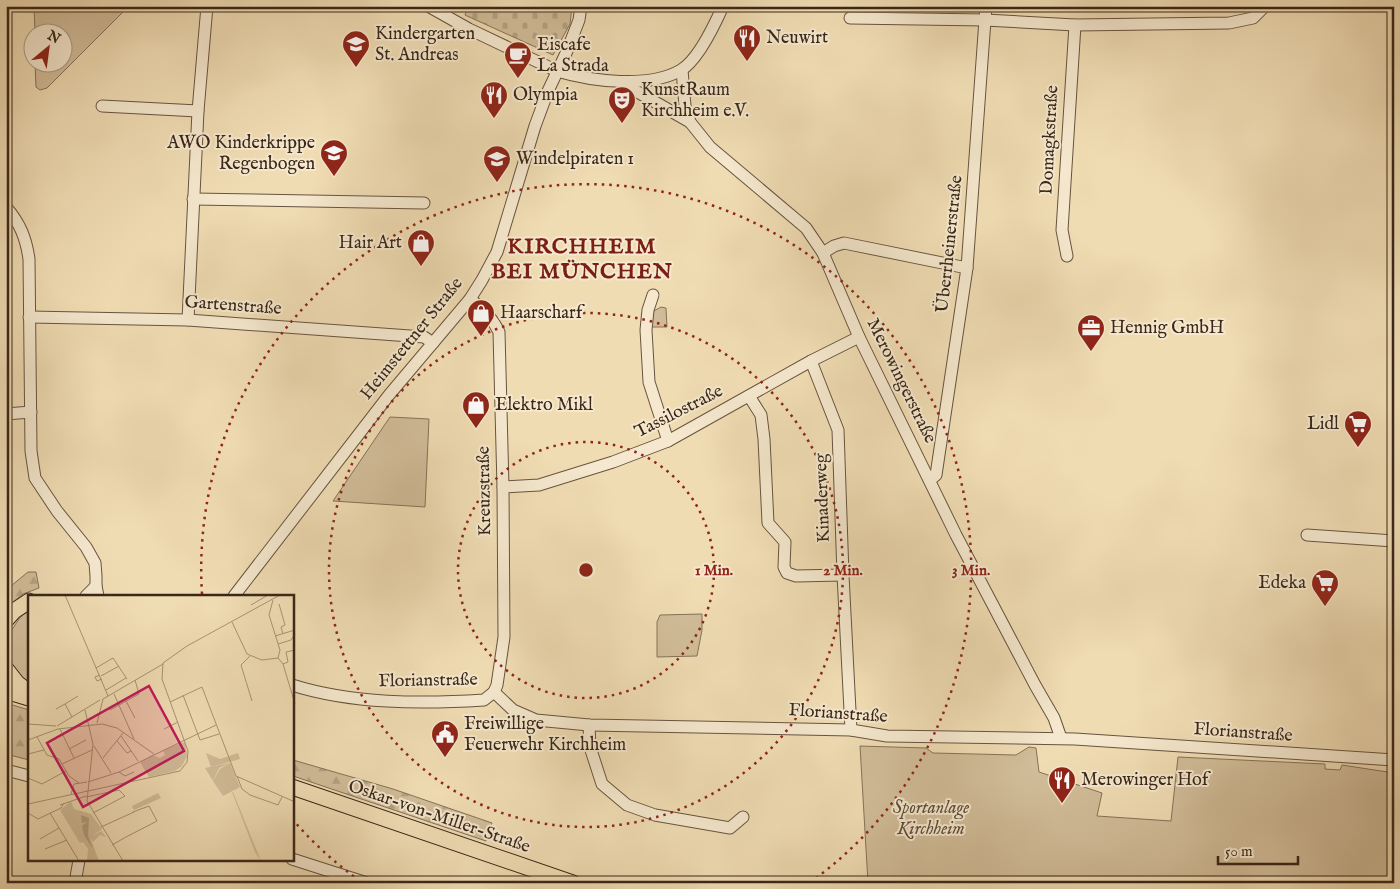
<svg xmlns="http://www.w3.org/2000/svg" width="1400" height="889" viewBox="0 0 1400 889" font-family="'IM FELL English',serif">
<style>
.green{fill:#d1bd99;stroke:#857259}
.forest{fill:url(#forest-firs);stroke:#857259}
.cemetery{fill:url(#cemetery-stones);stroke:#857259}
.lines{fill:none;stroke-linecap:round;stroke-linejoin:round}
.minor-casing{stroke:#675440;stroke-width:13}
.major-casing{stroke:#392719;stroke-width:17}
.minor{stroke:#f5e8ce;stroke-width:11}
.major{stroke:#f0dcb3;stroke-width:15}
.ring{fill:none;stroke:#8f2418;stroke-width:2.5;stroke-dasharray:2.5 5}
.labels{text-anchor:middle;dominant-baseline:central;stroke-width:4;stroke-linejoin:round;paint-order:stroke}
.poi-label{font-size:18px;fill:#392719;stroke:#f5e8ce;text-anchor:start}
.street-label{font-size:18px;fill:#392719;stroke:#f5e8ce}
.park-label{font-size:18px;font-style:italic;fill:#5f4c39;stroke:#f5e8ce}
.district-label{font-size:22px;font-weight:bold;letter-spacing:1px;fill:#7a1f14;stroke:#f5e8ce}
.inset-road{fill:none;stroke:#a79475;stroke-width:1}
.view{fill:#c2185b;fill-opacity:0.15;stroke:#c2185b;stroke-width:2.5}
.inset-edge{fill:none;stroke:#392719;stroke-width:2.5}
.centre{fill:#8f2418;stroke:#f5e8ce;stroke-width:2.5}
.ring-label{font-size:15px;text-anchor:middle;font-weight:bold;fill:#8f2418;stroke:#f5e8ce;stroke-width:4;stroke-linejoin:round;paint-order:stroke}
</style>
<defs>
<pattern id="forest-firs" width="22" height="20" patternUnits="userSpaceOnUse" patternTransform="scale(1.25)"><rect width="22" height="20" fill="#d1bd99"/><path d="M5 1l3.5 6h-7zM16 11l3.5 6h-7z" fill="#b4a283"/></pattern>
<pattern id="cemetery-stones" width="16" height="16" patternUnits="userSpaceOnUse" patternTransform="scale(1.25)"><rect width="16" height="16" fill="#d1bd99"/><path d="M2 7V4a2 2 0 0 1 4 0v3zM10 15v-3a2 2 0 0 1 4 0v3z" fill="#b4a283"/></pattern>
</defs>
<rect width="100%" height="100%" fill="#f0dcb3"/>
<filter id="stains"><feTurbulence type="fractalNoise" baseFrequency=".004" numOctaves="4"/><feColorMatrix values="0 0 0 0 .2 0 0 0 0 .09 0 0 0 0 .02 0 0 0 .5 -.17"/></filter>
<radialGradient id="worn" r=".72"><stop offset=".6" stop-color="#630" stop-opacity="0"/><stop offset="1" stop-color="#630" stop-opacity=".3"/></radialGradient>
<g class="green">
<path d="M34,6H129L47,88L40,90L36,87L35,63L62,62V32H35Z"/>
<path d="M661,307L666,308L667,327H650L652,312Z"/>
<path d="M390,417L429,419L425,507L333,501Z"/>
<path d="M29,612V682C7,669 0,646 15,625C19,619 22,614 29,612Z"/>
<path d="M702,614V630L697,656L657,657V622L660,615Z"/>
<path d="M860,746L926,748L933,753L1016,755L1029,747L1036,748L1039,772L1102,793L1097,816L1171,821L1178,757L1325,764V769L1340,770L1342,765L1394,773V883H868Z"/>
</g>
<g class="forest">
<path d="M28,572H36L39,588L23,594L6,608V590Z"/>
<path d="M6,703L29,710V760L6,754Z"/>
<path d="M293,760L393,789L492,823L486,841L293,776Z"/>
</g>
<path class="cemetery" d="M468,6H572L570,24L553,55L465,15Z"/>
<g class="lines">
<g class="minor-casing">
<g id="minor">
<path d="M428,6L469,29L557,71C591,81 649,89 681,70C698,60 715,24 723,6"/>
<path d="M850,18L985,20L1075,25L1229,23L1253,18L1265,6"/>
<path d="M682,70L685,106L690,122L710,147L806,228L823,253L859,337L956,535L1035,685L1054,718L1061,738"/>
<path d="M620,82L690,122"/>
<path d="M102,106L198,111"/>
<path d="M193,199L424,203"/>
<path d="M6,207C20,223 26,238 29,259L31,451L35,478L57,511L86,547L95,563L96,576V586L98,596"/>
<path d="M823,253L834,246L844,243L967,268"/>
<path d="M1067,256L1062,230L1075,25"/>
<path d="M653,295L648,310L646,330L649,382L668,441"/>
<path d="M470,299C483,309 492,317 499,332L503,487L504,637L497,685L494,692"/>
<path d="M29,317L188,320L424,337L433,343"/>
<path d="M188,320L198,111L207,6"/>
<path d="M811,361L838,430L843,575L851,730"/>
<path d="M749,396L761,415L764,439L768,523L785,542L784,567L787,573L796,576L843,575"/>
<path d="M6,414L31,412"/>
<path d="M930,480L936,475L967,268L986,6"/>
<path d="M503,487L539,485L613,462L668,441L811,361L859,337"/>
<path d="M1307,535L1394,541"/>
<path d="M86,596L96,586"/>
<path d="M234,596L389,395L470,299L482,280L497,252L535,126L548,91L567,51L579,20L581,6"/>
<path d="M292,685C352,704 422,704 484,700L494,692L513,710L536,720L589,725L851,730L887,736L1075,739L1394,760"/>
<path d="M589,725L590,747L602,784L627,805L655,815L730,828L743,817"/>
<path d="M6,770L29,776"/>
<path d="M292,859L367,883"/>
<path d="M75,883L79,860"/>
</g>
</g>
<g class="major-casing">
<g id="major">
<path d="M6,620L14,611L29,601"/>
<path d="M6,669L17,683L29,692"/>
<path d="M6,691L29,698"/>
<path d="M292,787L573,883"/>
</g>
</g>
<use href="#minor" class="minor"/>
<use href="#major" class="major"/>
</g>
<g class="ring">
<circle cx="586" cy="570" r="128"/>
<circle cx="586" cy="570" r="257"/>
<path d="M360 881A385 385 0 0 1 293 820M202 594A385 385 0 1 1 812 881"/>
</g>
<defs>
<g id="restaurant-pin" transform="scale(1.4375)"><path d="M0 17L-7.5 6A9.5 9.5 0 1 1 7.5 6Z" fill="#8f2418" stroke="#f5e8ce"/><path d="M-5-6h1v4h1v-4h1v4h1v-4h1v5L-1.5 .5V6h-2V.5L-5-1ZM5-6V6H3V1.5H1.5Q1.5-4 5-6Z" fill="#fff"/></g>
<g id="school-pin" transform="scale(1.4375)"><path d="M0 17L-7.5 6A9.5 9.5 0 1 1 7.5 6Z" fill="#8f2418" stroke="#f5e8ce"/><path d="M0-5L7-2L0 1L-7-2ZM-4 1L0 2.5L4 1V4Q0 6-4 4Z" fill="#fff"/></g>
<g id="cafe-pin" transform="scale(1.4375)"><path d="M0 17L-7.5 6A9.5 9.5 0 1 1 7.5 6Z" fill="#8f2418" stroke="#f5e8ce"/><path d="M-5.5-4.5H6V0H3Q3 3.5 0 3.5H-2.5Q-5.5 3.5-5.5 0ZM3-3.2v2h1.7v-2ZM-6 4.5H4V6H-6Z" fill="#fff"/></g>
<g id="theatre-pin" transform="scale(1.4375)"><path d="M0 17L-7.5 6A9.5 9.5 0 1 1 7.5 6Z" fill="#8f2418" stroke="#f5e8ce"/><path d="M-5-5.5Q0-4 5-5.5V0Q5 5 0 6Q-5 5-5 0ZM-3.3-2.5H-1v1.5H-3.3ZM1-2.5H3.3v1.5H1ZM-2.8 1Q0 5.5 2.8 1Z" fill="#fff"/></g>
<g id="shop-pin" transform="scale(1.4375)"><path d="M0 17L-7.5 6A9.5 9.5 0 1 1 7.5 6Z" fill="#8f2418" stroke="#f5e8ce"/><path d="M-5-2.5h2.3a2.7 3.5 0 0 1 5.4 0H5L5.5 6h-11ZM-1.5-2.5h3a1.5 2.3 0 0 0-3 0Z" fill="#fff"/></g>
<g id="office-pin" transform="scale(1.4375)"><path d="M0 17L-7.5 6A9.5 9.5 0 1 1 7.5 6Z" fill="#8f2418" stroke="#f5e8ce"/><path d="M-6-3h4V-5.5h4V-3h4V5H-6ZM-1-4.5V-3h2v-1.5ZM-6 0V1H6V0Z" fill="#fff"/></g>
<g id="supermarket-pin" transform="scale(1.4375)"><path d="M0 17L-7.5 6A9.5 9.5 0 1 1 7.5 6Z" fill="#8f2418" stroke="#f5e8ce"/><path d="M-6-5.5h2.5l.6 2H6L4.5 2H-2.5L-4.4-4H-6ZM-1.5 3.2a1.3 1.3 0 1 0 .1 0ZM3 3.2a1.3 1.3 0 1 0 .1 0Z" fill="#fff"/></g>
<g id="civic-pin" transform="scale(1.4375)"><path d="M0 17L-7.5 6A9.5 9.5 0 1 1 7.5 6Z" fill="#8f2418" stroke="#f5e8ce"/><path d="M-.6-6.5H3V-4.5H.6V-3L4-1V1h2V6H-6V1h2V-1L-.6-3ZM-1.2 2.5V6h2.4V2.5Z" fill="#fff"/></g>
</defs>
<g fill-rule="evenodd">
<use href="#restaurant-pin" x="747" y="38"/>
<use href="#school-pin" x="356" y="44"/>
<use href="#cafe-pin" x="518" y="55"/>
<use href="#restaurant-pin" x="494" y="95"/>
<use href="#theatre-pin" x="622" y="100"/>
<use href="#school-pin" x="334" y="153"/>
<use href="#school-pin" x="497" y="159"/>
<use href="#shop-pin" x="421" y="243"/>
<use href="#shop-pin" x="481" y="313"/>
<use href="#office-pin" x="1091" y="328"/>
<use href="#shop-pin" x="476" y="405"/>
<use href="#supermarket-pin" x="1358" y="424"/>
<use href="#supermarket-pin" x="1325" y="583"/>
<use href="#civic-pin" x="445" y="734"/>
<use href="#restaurant-pin" x="1062" y="780"/>
</g>
<g class="labels">
<g class="poi-label">
<text x="375" y="34">Kindergarten<tspan x="375" dy="21">St. Andreas</tspan></text>
<text x="766" y="38">Neuwirt</text>
<text x="537" y="45">Eiscafe<tspan x="537" dy="21">La Strada</tspan></text>
<text x="641" y="90">KunstRaum<tspan x="641" dy="21">Kirchheim e.V.</tspan></text>
<text x="513" y="95">Olympia</text>
<text x="315" y="143" text-anchor="end">AWO Kinderkrippe<tspan x="315" dy="21">Regenbogen</tspan></text>
<text x="516" y="159">Windelpiraten 1</text>
<text x="402" y="243" text-anchor="end">Hair Art</text>
<text x="500" y="313">Haarscharf</text>
<text x="1110" y="328">Hennig GmbH</text>
<text x="495" y="405">Elektro Mikl</text>
<text x="1339" y="424" text-anchor="end">Lidl</text>
<text x="1306" y="583" text-anchor="end">Edeka</text>
<text x="464" y="724">Freiwillige<tspan x="464" dy="21">Feuerwehr Kirchheim</tspan></text>
<text x="1081" y="780">Merowinger Hof</text>
</g>
<g class="street-label">
<text transform="translate(1050 140) rotate(-87)">Domagkstraße</text>
<text transform="translate(950 244) rotate(-84)">Überrheinerstraße</text>
<text transform="translate(233 306) rotate(4)">Gartenstraße</text>
<text transform="translate(412 339) rotate(-51)">Heimstettner Straße</text>
<text transform="translate(901 381) rotate(64)">Merowingerstraße</text>
<text transform="translate(679 412) rotate(-27)">Tassilostraße</text>
<text transform="translate(485 491) rotate(-91)">Kreuzstraße</text>
<text transform="translate(823 498) rotate(-92)">Kinaderweg</text>
<text transform="translate(428 681) rotate(-1)">Florianstraße</text>
<text transform="translate(838 714) rotate(4)">Florianstraße</text>
<text transform="translate(1243 733) rotate(4)">Florianstraße</text>
<text transform="translate(439 817) rotate(19)">Oskar-von-Miller-Straße</text>
</g>
<g class="park-label">
<text x="931" y="808">Sportanlage<tspan x="931" dy="21">Kirchheim</tspan></text>
</g>
<g class="district-label">
<text x="582" y="247">KIRCHHEIM<tspan x="582" dy="25">BEI MÜNCHEN</tspan></text>
</g>
</g>
<g transform="translate(28 595)">
<rect width="266" height="266" fill="#f0dcb3"/>
<path d="M157,147L159,161L154,171L147,176L121,182L112,167L124,160L132,163L137,160L135,155ZM178,158L192,164L210,158L212,164L183,172ZM202,168L212,192L195,201L185,186L192,174ZM43,206L46,214L63,219L74,234L64,241L73,236L78,242L72,240L65,247L62,242L71,266H59L60,254L55,247L52,248L32,215Z" fill="#d1bd99"/>
<path d="M202,168L191,173L185,186L177,173ZM204,197H205L233,266L227,257ZM130,198L133,203L106,215L104,211Z" fill="#d1bd99"/>
<path d="M53,220L61,223L60,241L65,254L56,240L54,231L59,227L54,228Z" fill="#b29e7f"/>
<path class="inset-road" d="M37,0L80,101M245,5L241,20L252,55L250,63M251,9L257,30L253,32L255,39M223,10L240,0M204,27L219,59L234,65L250,63M247,41L267,35M250,49L263,45L267,39M222,61L213,70L224,106M250,63L255,69L267,109M255,69L260,67L258,57L267,55M68,73L85,63L99,84M72,80L67,82L69,86L74,84M73,81L91,71M78,95L98,83M86,99L106,144M155,100L172,145L191,139M98,106L107,123M142,107L174,92L208,181L267,207M37,109L50,101M28,114L37,109L44,122M57,115L65,149L59,206L95,266M82,115L111,99L107,85M69,128L75,104L135,69M0,129L28,131M29,131L72,105M32,134L46,163M136,134L150,127M93,141L110,166M9,142L19,160L31,164L41,181L51,188M0,145L30,134L74,129L89,133L126,159M89,146L99,158L103,156M66,151L83,178M41,154L58,145M0,159L16,155M75,163L95,138M34,169L64,155M91,177L97,181L106,177M209,181L214,194L222,200L250,210L254,202M0,183L14,189L38,176M60,187L91,177L188,130M43,199L46,189L59,187M58,202L91,195L97,201L65,218M0,209L152,176L159,167L160,156L134,84L135,68L159,51L252,0M32,210L58,201M121,211L129,226M105,217L121,211M0,218L10,224L33,213L36,208M22,218L51,266M73,232L106,217M98,242L129,226M12,244L31,233M84,250L98,242M17,254L39,245"/>
<path class="view" d="M121,91L156,156L55,212L19,148Z"/>
<rect width="266" height="266" class="inset-edge"/>
</g>
<circle cx="586" cy="570" r="8" class="centre"/>
<g class="ring-label">
<text x="714" y="575">1 Min.</text>
<text x="843" y="575">2 Min.</text>
<text x="971" y="575">3 Min.</text>
</g>
<rect width="1400" height="889" fill="none" stroke="#f0dcb3" stroke-width="25"/>
<rect x="8" y="8" width="1385" height="874" fill="none" stroke="#392719" stroke-width="2.5"/>
<rect x="12" y="12" width="1375" height="864" fill="none" stroke="#392719"/>
<g transform="translate(48 48) rotate(29)"><circle r="24" fill="#f5e8ce" stroke="#aa9b86"/>
<path d="M0-4L9 19L0 12L-9 19Z" fill="#8f2418"/>
<text y="-8" font-size="14" font-weight="bold" text-anchor="middle" fill="#392719">N</text>
</g>
<path d="M1218 856v8h80v-8" fill="none" stroke="#392719" stroke-width="2.5"/>
<text x="1225" y="856" font-size="15" fill="#392719" stroke="#f5e8ce" stroke-width="4" paint-order="stroke">50 m</text>
<rect width="100%" height="100%" filter="url(#stains)"/>
<rect width="100%" height="100%" fill="url(#worn)"/>
</svg>
